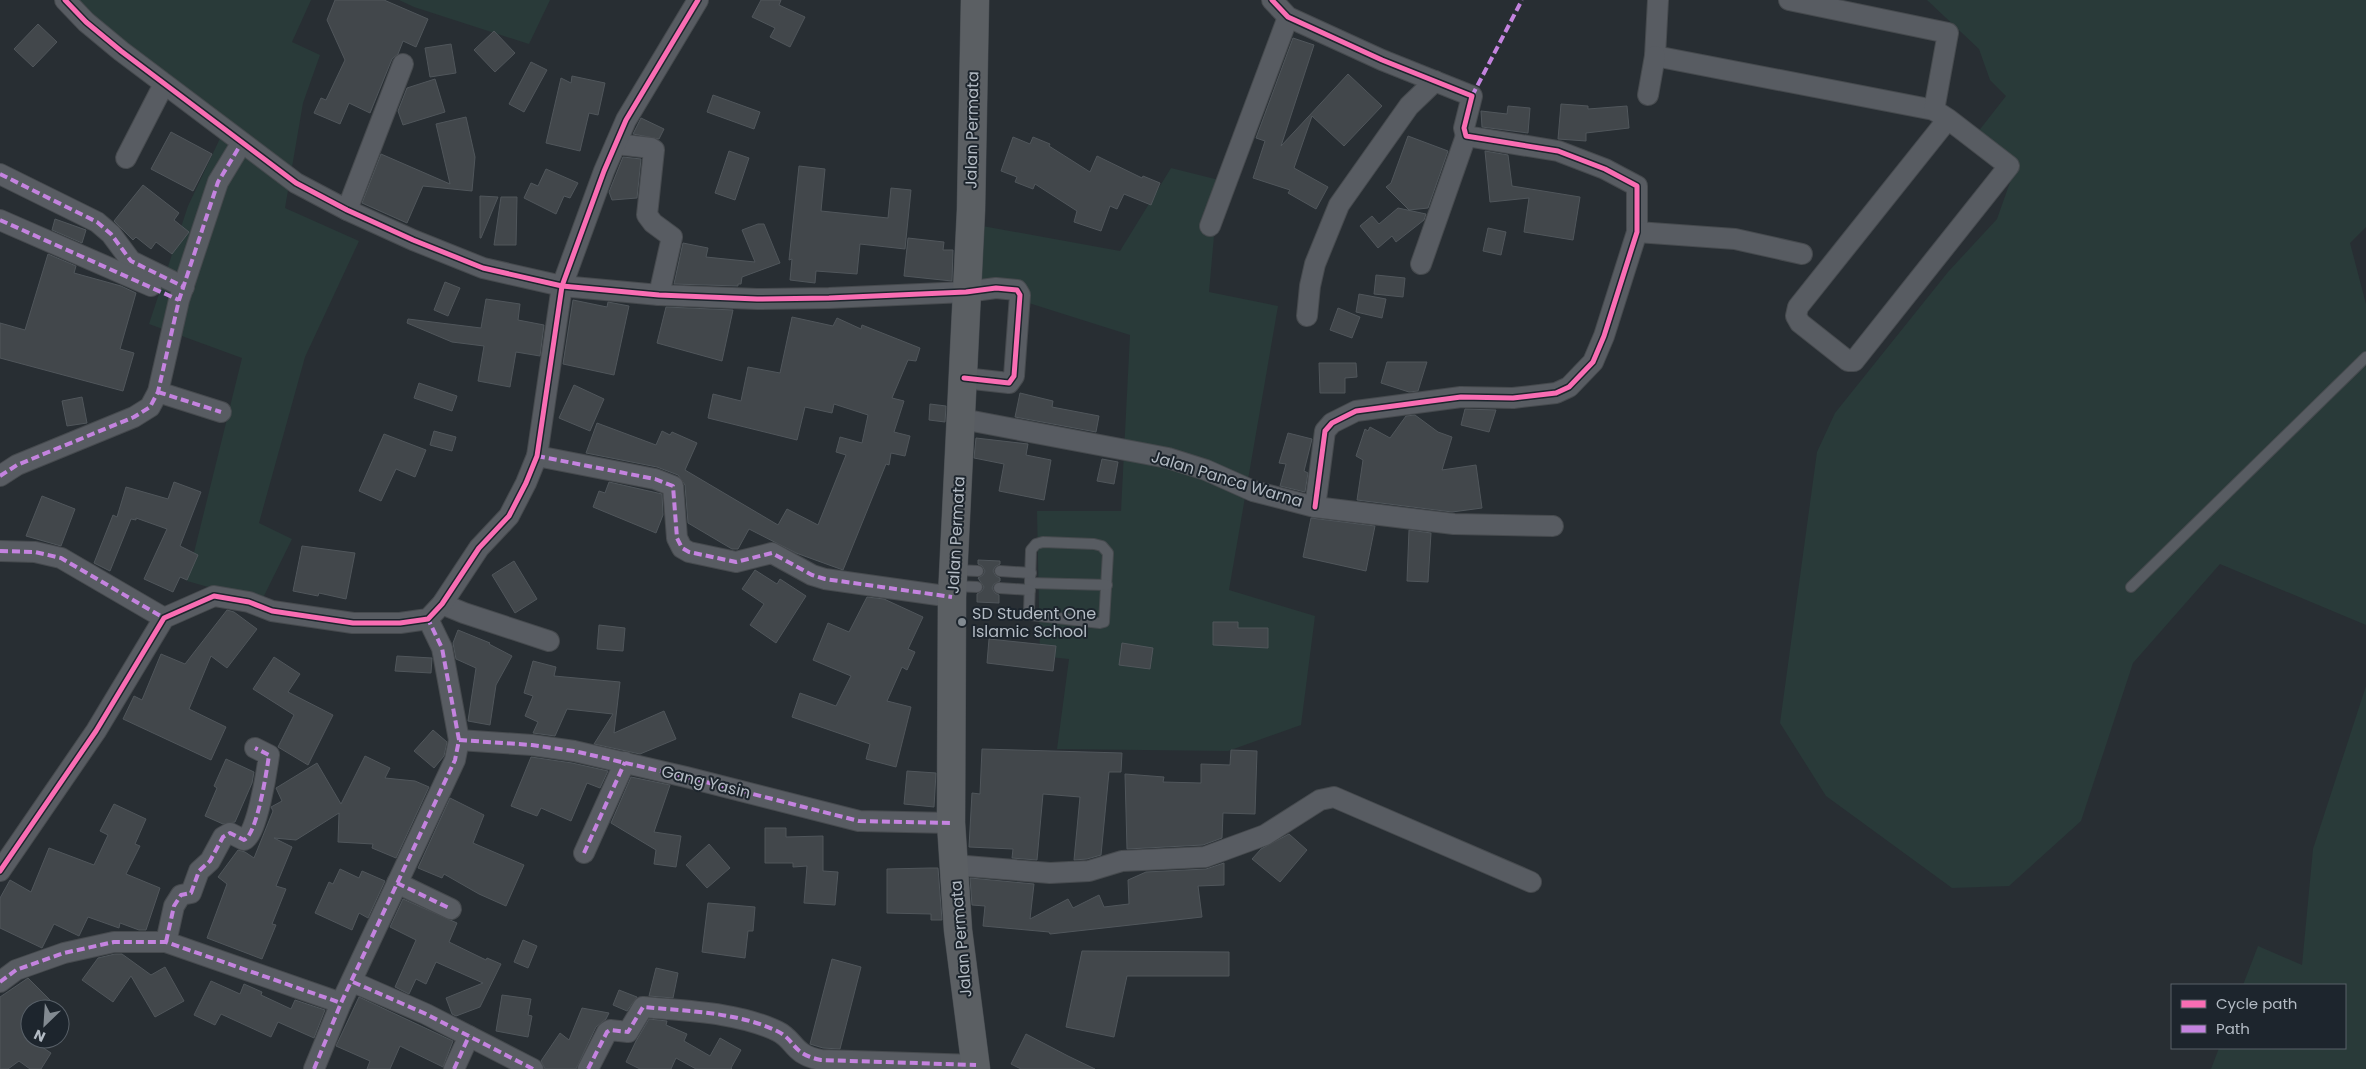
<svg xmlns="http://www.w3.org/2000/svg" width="2366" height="1069" viewBox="0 0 2366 1069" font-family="Poppins,sans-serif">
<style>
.green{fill:#293a39}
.building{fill:#42474b;stroke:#50565b}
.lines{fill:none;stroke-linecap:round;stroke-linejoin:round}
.lane-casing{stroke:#464a4e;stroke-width:12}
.street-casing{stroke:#464a4e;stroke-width:22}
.primary-casing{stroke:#464b50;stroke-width:29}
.lane{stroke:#585c62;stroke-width:10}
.street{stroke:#585c62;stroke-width:20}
.primary{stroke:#5b5f63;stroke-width:28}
.quiet{stroke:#c483df;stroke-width:4;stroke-dasharray:8 4;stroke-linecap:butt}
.cycleway-casing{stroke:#1d252d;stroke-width:8}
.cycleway{stroke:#f96db3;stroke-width:5}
.poi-dot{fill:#828a91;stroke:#1d252d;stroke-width:2}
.labels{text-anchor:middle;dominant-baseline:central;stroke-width:4;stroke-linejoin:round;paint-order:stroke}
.street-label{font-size:16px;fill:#b3bbc4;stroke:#1d252d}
.poi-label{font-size:16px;fill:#b3bbc4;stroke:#1d252d;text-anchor:start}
</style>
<rect width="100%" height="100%" fill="#282e33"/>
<g class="green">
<path d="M57,0H311L292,42L320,55L303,103L285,208L359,241L305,357L259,523L292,539L261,602L187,581L242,358L149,324L188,206L224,130Z"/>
<path d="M399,0H550L529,44L414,7Z"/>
<path d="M1927,0H2366V227L2350,243L2366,304V625L2220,564L2133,663L2081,821L2009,886L1952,888L1826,796L1780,723L1817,452L1835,413L1948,272L1997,219L2014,171L1974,137L2006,96L1990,80L1979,49Z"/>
<path d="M1171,168L1219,180L1209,292L1278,306L1229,590L1315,616L1301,725L1228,751L1057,749L1069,659L1040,656L1037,511H1121L1130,335L975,286L977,225L1120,251Z"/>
<path d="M2366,686V1069H2211L2219,1048H2345V985H2243L2258,946L2302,965L2313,849Z"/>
</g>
<g class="building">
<path d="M335,0H384L428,19L416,47L403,41L398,54L392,59L370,113L349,103L340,124L314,113L321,98L326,100L345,60L327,20Z"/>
<path d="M761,0H781L779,5L805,17L790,47L770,37L775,28L752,17Z"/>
<path d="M38,24L57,42L33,67L14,49Z"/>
<path d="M494,31L515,53L495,72L474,50Z"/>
<path d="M1293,38L1314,45L1281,146L1348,74L1382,106L1344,146L1312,116L1294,168L1328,187L1316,209L1288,193L1290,190L1253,178L1265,141L1256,138Z"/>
<path d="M451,44L456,73L430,77L425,48Z"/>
<path d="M531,62L547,70L524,112L509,104Z"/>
<path d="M572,76L605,83L598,115L589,113L580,151L546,143L561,78L571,83Z"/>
<path d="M435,79L445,112L403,125L398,111L407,88Z"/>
<path d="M713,95L760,112L754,129L707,112Z"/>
<path d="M1561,104L1588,106V109L1627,106L1629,128L1586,133V141L1558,139Z"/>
<path d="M1508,106L1530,108L1528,133L1482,127L1481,111L1507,114Z"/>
<path d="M466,117L475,157L472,191L423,186L407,223L362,203L381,154L450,184L436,124Z"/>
<path d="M641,118L664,129L659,139L633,134Z"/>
<path d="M171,132L212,154L193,191L151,169Z"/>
<path d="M1408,136L1448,151L1428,208L1409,210L1386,187L1391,183Z"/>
<path d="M1013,137L1030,144L1033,137L1050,144L1049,146L1090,172L1097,156L1142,178L1143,176L1160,183L1151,205L1124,194L1117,209L1110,206L1101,231L1074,222L1077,211L1035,184L1033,189L1015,182L1017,177L1001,171Z"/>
<path d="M729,151L749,158L735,200L715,193Z"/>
<path d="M1485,151L1508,155L1512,186L1580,197L1573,240L1524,232L1529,198L1490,202Z"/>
<path d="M623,157L641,159L637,198L612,200L609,192Z"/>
<path d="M799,166L825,169L821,211L888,218L891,188L911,190L905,249L860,244L857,274L816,271L815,283L790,280L792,259L789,260Z"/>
<path d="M546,169L578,183L570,198L564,196L556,214L524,198L531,183L538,186Z"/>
<path d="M143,185L179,213L174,220L189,232L172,254L156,242L151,249L136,237L133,240L114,221Z"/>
<path d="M480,196L498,197L481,238H480Z"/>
<path d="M501,197H517L516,245H494Z"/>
<path d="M1398,208L1426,214L1424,220L1396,242L1392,236L1378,248L1360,226L1372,216L1379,224Z"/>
<path d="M55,219L86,230L82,243L52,230Z"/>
<path d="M758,224H764L780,263L742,277L741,284H738V286L674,284L683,243L708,248L706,257L755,262L742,230Z"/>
<path d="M1488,228L1506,232L1501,255L1483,251Z"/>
<path d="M908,238L944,242L943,250H953L952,281L904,276Z"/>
<path d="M48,254L76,266L74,273L121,286L136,293L120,349L134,353L123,391L0,358V323L25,330Z"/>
<path d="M1376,275L1405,278L1403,297L1374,294Z"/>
<path d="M445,282L460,288L448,316L434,310Z"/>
<path d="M1359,294L1386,299L1382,318L1356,312Z"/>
<path d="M486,299L520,304L518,320L544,325L540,356L516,352L510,387L478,381L484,346L452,342L407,323L408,319L481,328Z"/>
<path d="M573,300L607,307L608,302L629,306L614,375L563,364Z"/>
<path d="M666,307L733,310L722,361L657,343Z"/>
<path d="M1338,308L1360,317L1352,338L1330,330Z"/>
<path d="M792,317L833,326L837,318L861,329L862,325L920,348L916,361L908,360L892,398L904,401L894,432L910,436L905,456L891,453L889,465L886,464L843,570L796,553L749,529L738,549H732L688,523L685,485L678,475L657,467L586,453L597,423L656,445L662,431L670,435L672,432L697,443L685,470L778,525L787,509L818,525L846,455L836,452L840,437L862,443L868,415L834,404L832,413L805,407L797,440L708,418L713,394L741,401L748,367L780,373Z"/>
<path d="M1387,362H1427L1418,391L1409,392L1381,383Z"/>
<path d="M1319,363H1356L1357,377L1345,378V393H1320Z"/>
<path d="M419,383L457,396L452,411L414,398Z"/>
<path d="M574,385L604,399L590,431L559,418Z"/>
<path d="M1020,393L1053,401L1052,407L1099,416L1096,432L1015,417Z"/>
<path d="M82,397L87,423L67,426L62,401Z"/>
<path d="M930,404L946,406L945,422L929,420Z"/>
<path d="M1465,409L1496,410L1489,432L1461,425Z"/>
<path d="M1415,415L1438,432L1452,437L1442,470L1476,465L1482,508L1452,512L1357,500L1363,460L1356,456L1365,429L1368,431L1370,427L1390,438L1406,416Z"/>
<path d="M434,431L456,437L452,451L430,445Z"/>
<path d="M1288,433L1312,439L1304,471L1308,473L1305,492L1280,486L1286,464L1279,463Z"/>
<path d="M384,434L426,450L415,477L396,469L381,501L359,491Z"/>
<path d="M976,438L1028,444L1026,455L1051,460L1044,500L999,491L1004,464L974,458Z"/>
<path d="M1102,459L1118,462L1114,484L1097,481Z"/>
<path d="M174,482L201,492L180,546L198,555L187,580L180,577L173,592L144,579L167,529L136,518V520L131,519L110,571L94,563L113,515L117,517L126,487L168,499Z"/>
<path d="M609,482L662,494L663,515L656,533L593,507L599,491L605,493Z"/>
<path d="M42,496L75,509L61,546L26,536Z"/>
<path d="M1311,518L1375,526L1366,571L1303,557Z"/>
<path d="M1409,530L1431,533L1428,582L1407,581Z"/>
<path d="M302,546L355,553L346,599L319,593L318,596L293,591Z"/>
<path d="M978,560L1000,561V564L995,567L993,571L996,576L1000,578V581L994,584L992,588L995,593L999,595V603L977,602V594L982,591L984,587L978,578L983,575L985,571L982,566L978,564Z"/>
<path d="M514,561L537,599L515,613L492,575Z"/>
<path d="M755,570L777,584L780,579L806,596L776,643L750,625L764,604L742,589Z"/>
<path d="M867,597L884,599L923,617L908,649L915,652L907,670L902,667L887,701L911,707L896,767L866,759L870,744L792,717L800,693L836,706L851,676L813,660L828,623L849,632Z"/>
<path d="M227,610L234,612L257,629L227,668L211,656L189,709L226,727L211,760L123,719L134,696L142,700L161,654L185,664Z"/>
<path d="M1213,622H1238V628H1268V648L1213,645Z"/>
<path d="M599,625L625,628L623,651L597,649Z"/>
<path d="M458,630L490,643L489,644L512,656L496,685L490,725L468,721L476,668L456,659L453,643Z"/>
<path d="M989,639L1056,646L1053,671L987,663Z"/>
<path d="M1122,643L1153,648L1150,669L1119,665Z"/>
<path d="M397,656L432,658L431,673L395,671Z"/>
<path d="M274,657L300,674L288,692L333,715L308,765L278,747L294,715L253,689Z"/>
<path d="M533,661L556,667L554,676L620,682L614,733L664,711L676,739L640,754L594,744L613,714L567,709L555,736L533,733L538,722L525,716L533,696L524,693Z"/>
<path d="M433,730L447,742L444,756L434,768L414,751Z"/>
<path d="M982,749L1122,753L1121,772H1109L1101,855L1087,859L1074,860L1080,797L1043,794L1037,860L1012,858L1013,849L969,847L972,793L980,794Z"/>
<path d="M1231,750L1257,751L1255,814L1223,813L1222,838L1203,845L1127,849L1125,774L1164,777L1163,782L1201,783V764L1230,765Z"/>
<path d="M365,756L390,768L385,778L415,781L429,787L396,858L372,848L373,844L338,842L339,813L296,840L274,838L292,847L276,886L286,889L272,924L276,925L262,959L207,938L227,884L218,877L238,850L245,852L254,858L273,811L271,807L282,801L276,788L317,763L341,804Z"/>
<path d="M531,757L572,763L608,771L600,788L587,783L571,821L541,808L537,816L511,806Z"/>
<path d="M226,759L254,772L252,783L235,822L223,824L205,816L217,788L214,786Z"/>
<path d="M907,771L936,773L934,807L904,804Z"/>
<path d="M631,777L670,785L654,832L681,836L676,867L654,864L656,850L611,823Z"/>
<path d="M450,798L484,815L473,843L524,865L506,906L479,894L444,874L442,878L418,868Z"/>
<path d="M114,804L146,819L135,844L140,846L126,874L160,888L146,930H139L120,923L119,928L88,917L79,936L54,924L42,948L0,928V898L10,880L31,892L49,848L94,865L108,835L100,831Z"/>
<path d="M765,828H786V837L823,836V871L838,872L835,905L804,903L807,866L793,867V863H765Z"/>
<path d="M1289,834L1307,850L1280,882L1252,859L1261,849Z"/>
<path d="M709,844L730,868L707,888L686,865Z"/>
<path d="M1224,863V885L1198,886L1202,917L1050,934L1049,932L983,926L985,906L972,905L970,878L1034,884L1030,919L1068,899L1073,908L1099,895L1104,907L1129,904L1128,880L1146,872L1206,869Z"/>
<path d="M930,868H938L942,920H931V914L887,913V869Z"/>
<path d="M340,869L359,878L362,871L385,881L368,918L359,913L352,930L315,913L329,882L333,884Z"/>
<path d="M403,899L457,923L449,942L486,960L487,958L501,964L480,1007L456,1016L452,1014L446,998L483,983L436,962L426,984L416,979L409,994L395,987L416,940L390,927Z"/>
<path d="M708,903L755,907L753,931H748L745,958L702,952Z"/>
<path d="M523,940L537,946L528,968L514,962Z"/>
<path d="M1082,951L1229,952V976H1127L1114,1037L1066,1027Z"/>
<path d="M115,954H122L151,975L165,967L184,1001L155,1017L131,976L113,1002L82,980L98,958Z"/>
<path d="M832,959L861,967L840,1049L823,1048L810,1044Z"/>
<path d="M656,968L678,973L673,998L649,996Z"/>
<path d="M28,978L50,1000L42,1009H30V1039L51,1053L41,1069H30L19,1061L8,1069H0V997Z"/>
<path d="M211,981L240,994L244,984L262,992L261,995L291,1009L295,1000L325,1010L314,1038L278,1022L271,1037L221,1014L215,1025L194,1015Z"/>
<path d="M619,990L637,997L627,1011L613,1005Z"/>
<path d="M502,995L531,999L528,1015L532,1016L528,1037L496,1031Z"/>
<path d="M359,997L453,1041L443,1067L400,1046L390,1069H367L370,1061L336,1046Z"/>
<path d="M582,1008L609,1013L606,1019L596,1027L576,1069H545L541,1061L560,1033L569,1040Z"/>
<path d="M649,1019L667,1021L666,1025L687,1034L684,1041L710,1056L720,1038L741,1050L731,1068L732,1069H696L676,1058L671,1069H640L626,1062L636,1041Z"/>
<path d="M1026,1034L1068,1056L1095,1069H1021L1011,1064Z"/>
</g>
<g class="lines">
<g class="lane-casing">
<g id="lane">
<path d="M1043,542L1094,544L1102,546L1108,553L1104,622L1100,623L1031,615L1029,612L1031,550L1036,544Z"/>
<path d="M955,570L978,571"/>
<path d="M1000,571L1031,573"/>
<path d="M1030,583L1107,585"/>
<path d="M953,586L977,587"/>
<path d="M2131,587L2366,357"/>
<path d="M999,588L1030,590"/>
</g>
</g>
<g class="street-casing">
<g id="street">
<path d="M65,0L86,22L121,51L296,183L347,210L413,240L483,268L562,286L659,295L757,299L829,298L966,292L996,288L1017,290L1020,295L1014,376L1009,383L964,378"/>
<path d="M1272,0L1288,17L1382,60L1472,96L1464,128L1466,136L1558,151L1605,169L1637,186V232L1604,336L1593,362L1569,387L1556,393L1513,398L1461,397L1356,411L1332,423L1325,431L1315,507"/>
<path d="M1658,0L1655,56L1934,110"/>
<path d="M1789,0L1948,33L1934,110L1948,119L2009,166L1854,361H1848L1800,323L1796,316L1798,307L1948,119"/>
<path d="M1648,95L1655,56"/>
<path d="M616,144L651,148L654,150L647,215L653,223L672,237L659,295"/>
<path d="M126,158L164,84"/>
<path d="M0,174L97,222L111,234L131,261L184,287"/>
<path d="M347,210L403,64"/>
<path d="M0,220L151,286"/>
<path d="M1210,226L1288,17"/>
<path d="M1637,232L1735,239L1802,254"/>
<path d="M1421,264L1466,136"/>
<path d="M1307,316L1310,286L1315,264L1339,205L1409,106L1435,81"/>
<path d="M158,392L221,412"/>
<path d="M962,419L1168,458L1206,470L1253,491L1315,507L1454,524L1553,526"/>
<path d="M537,456L655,479L673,486L677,538L682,548L689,552L736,562L772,553L812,575L825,579L952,597"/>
<path d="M0,476L17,465L134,417L150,407L158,392L179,300L218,182L241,144"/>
<path d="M0,551L35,552L61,558L164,618"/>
<path d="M442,604L464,613L549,641"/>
<path d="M459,740L532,745L574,751L686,777L859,821L951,823"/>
<path d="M584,853L625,762"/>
<path d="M954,865L1050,873L1089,871L1122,861L1205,857L1265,835L1320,800L1334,797L1531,882"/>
<path d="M0,871L96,731L164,618L214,596L249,602L272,611L353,623H400L428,619L442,604L479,548L509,516L526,483L537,456L562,286L604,171L626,120L698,0"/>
<path d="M397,883L451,909"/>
<path d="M166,942L174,906L181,895L191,893L199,871L210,861L223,837L230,833L244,840C257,835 267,770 269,755L255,748"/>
<path d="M0,982L16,970L64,953L114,942H166L341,1003"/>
<path d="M353,982L426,1014L533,1069"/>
<path d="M314,1069L341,1003L455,760L459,740L442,648L428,619"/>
<path d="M454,1069L469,1036"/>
<path d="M588,1069L607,1032L610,1030L628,1032L643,1007C686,1011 737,1012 777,1031C796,1040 791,1054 821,1060L976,1065"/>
</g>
</g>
<g class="primary-casing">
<path id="primary" d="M975,0L971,210L952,597L951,823L958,930L976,1069"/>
</g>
<use href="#lane" class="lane"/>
<use href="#street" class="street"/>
<use href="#primary" class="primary"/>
<g class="quiet">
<path d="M1472,96L1522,0"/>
<path d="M0,174L97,222L111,234L131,261L184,287"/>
<path d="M0,220L179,300"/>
<path d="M158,392L221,412"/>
<path d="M537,456L655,479L673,486L677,538L682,548L689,552L736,562L772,553L812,575L825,579L952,597"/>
<path d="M0,476L17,465L134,417L150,407L158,392L179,300L218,182L241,144"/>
<path d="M0,551L35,552L61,558L164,618"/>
<path d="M459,740L532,745L574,751L686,777L859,821L951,823"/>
<path d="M584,853L625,762"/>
<path d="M397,883L451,909"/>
<path d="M166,942L174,906L181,895L191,893L199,871L210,861L223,837L230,833L244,840C257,835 267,770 269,755L255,748"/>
<path d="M0,982L16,970L64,953L114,942H166L341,1003"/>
<path d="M353,982L426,1014L533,1069"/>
<path d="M314,1069L341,1003L455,760L459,740L442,648L428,619"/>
<path d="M454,1069L469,1036"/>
<path d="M588,1069L607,1032L610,1030L628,1032L643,1007C686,1011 737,1012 777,1031C796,1040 791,1054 821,1060L976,1065"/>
</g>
<g class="cycleway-casing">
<g id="cycleway">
<path d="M65,0L86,22L121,51L296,183L347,210L413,240L483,268L562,286L659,295L757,299L829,298L966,292L996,288L1017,290L1020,295L1014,376L1009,383L964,378"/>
<path d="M1272,0L1288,17L1382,60L1472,96L1464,128L1466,136L1558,151L1605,169L1637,186V232L1604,336L1593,362L1569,387L1556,393L1513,398L1461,397L1356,411L1332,423L1325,431L1315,507"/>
<path d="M0,871L96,731L164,618L214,596L249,602L272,611L353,623H400L428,619L442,604L479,548L509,516L526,483L537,456L562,286L604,171L626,120L698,0"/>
</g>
</g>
<use href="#cycleway" class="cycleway"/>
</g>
<circle class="poi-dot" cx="962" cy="622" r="5"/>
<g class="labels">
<g class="street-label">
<text transform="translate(972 130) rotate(-89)">Jalan Permata</text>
<text transform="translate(1227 479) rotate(17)">Jalan Panca Warna</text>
<text transform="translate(956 535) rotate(-87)">Jalan Permata</text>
<text transform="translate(706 782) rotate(14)">Gang Yasin</text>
<text transform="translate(961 939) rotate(-95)">Jalan Permata</text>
</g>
<g class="poi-label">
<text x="972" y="613">SD Student One<tspan x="972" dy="18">Islamic School</tspan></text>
</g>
</g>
<rect x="2171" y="984" width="175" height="65" fill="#1d252d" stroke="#596169"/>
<rect x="2181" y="1000" width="25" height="8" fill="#f96db3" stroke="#596169"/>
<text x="2216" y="1009" font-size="15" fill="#b3bbc4">Cycle path</text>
<rect x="2181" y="1025" width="25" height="8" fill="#c483df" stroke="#596169"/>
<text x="2216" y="1034" font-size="15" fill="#b3bbc4">Path</text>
<g transform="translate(45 1024) rotate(205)"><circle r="24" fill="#1d252d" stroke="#596169"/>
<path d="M0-4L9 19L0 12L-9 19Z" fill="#828a91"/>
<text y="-8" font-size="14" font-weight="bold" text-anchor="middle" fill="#b3bbc4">N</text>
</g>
</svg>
